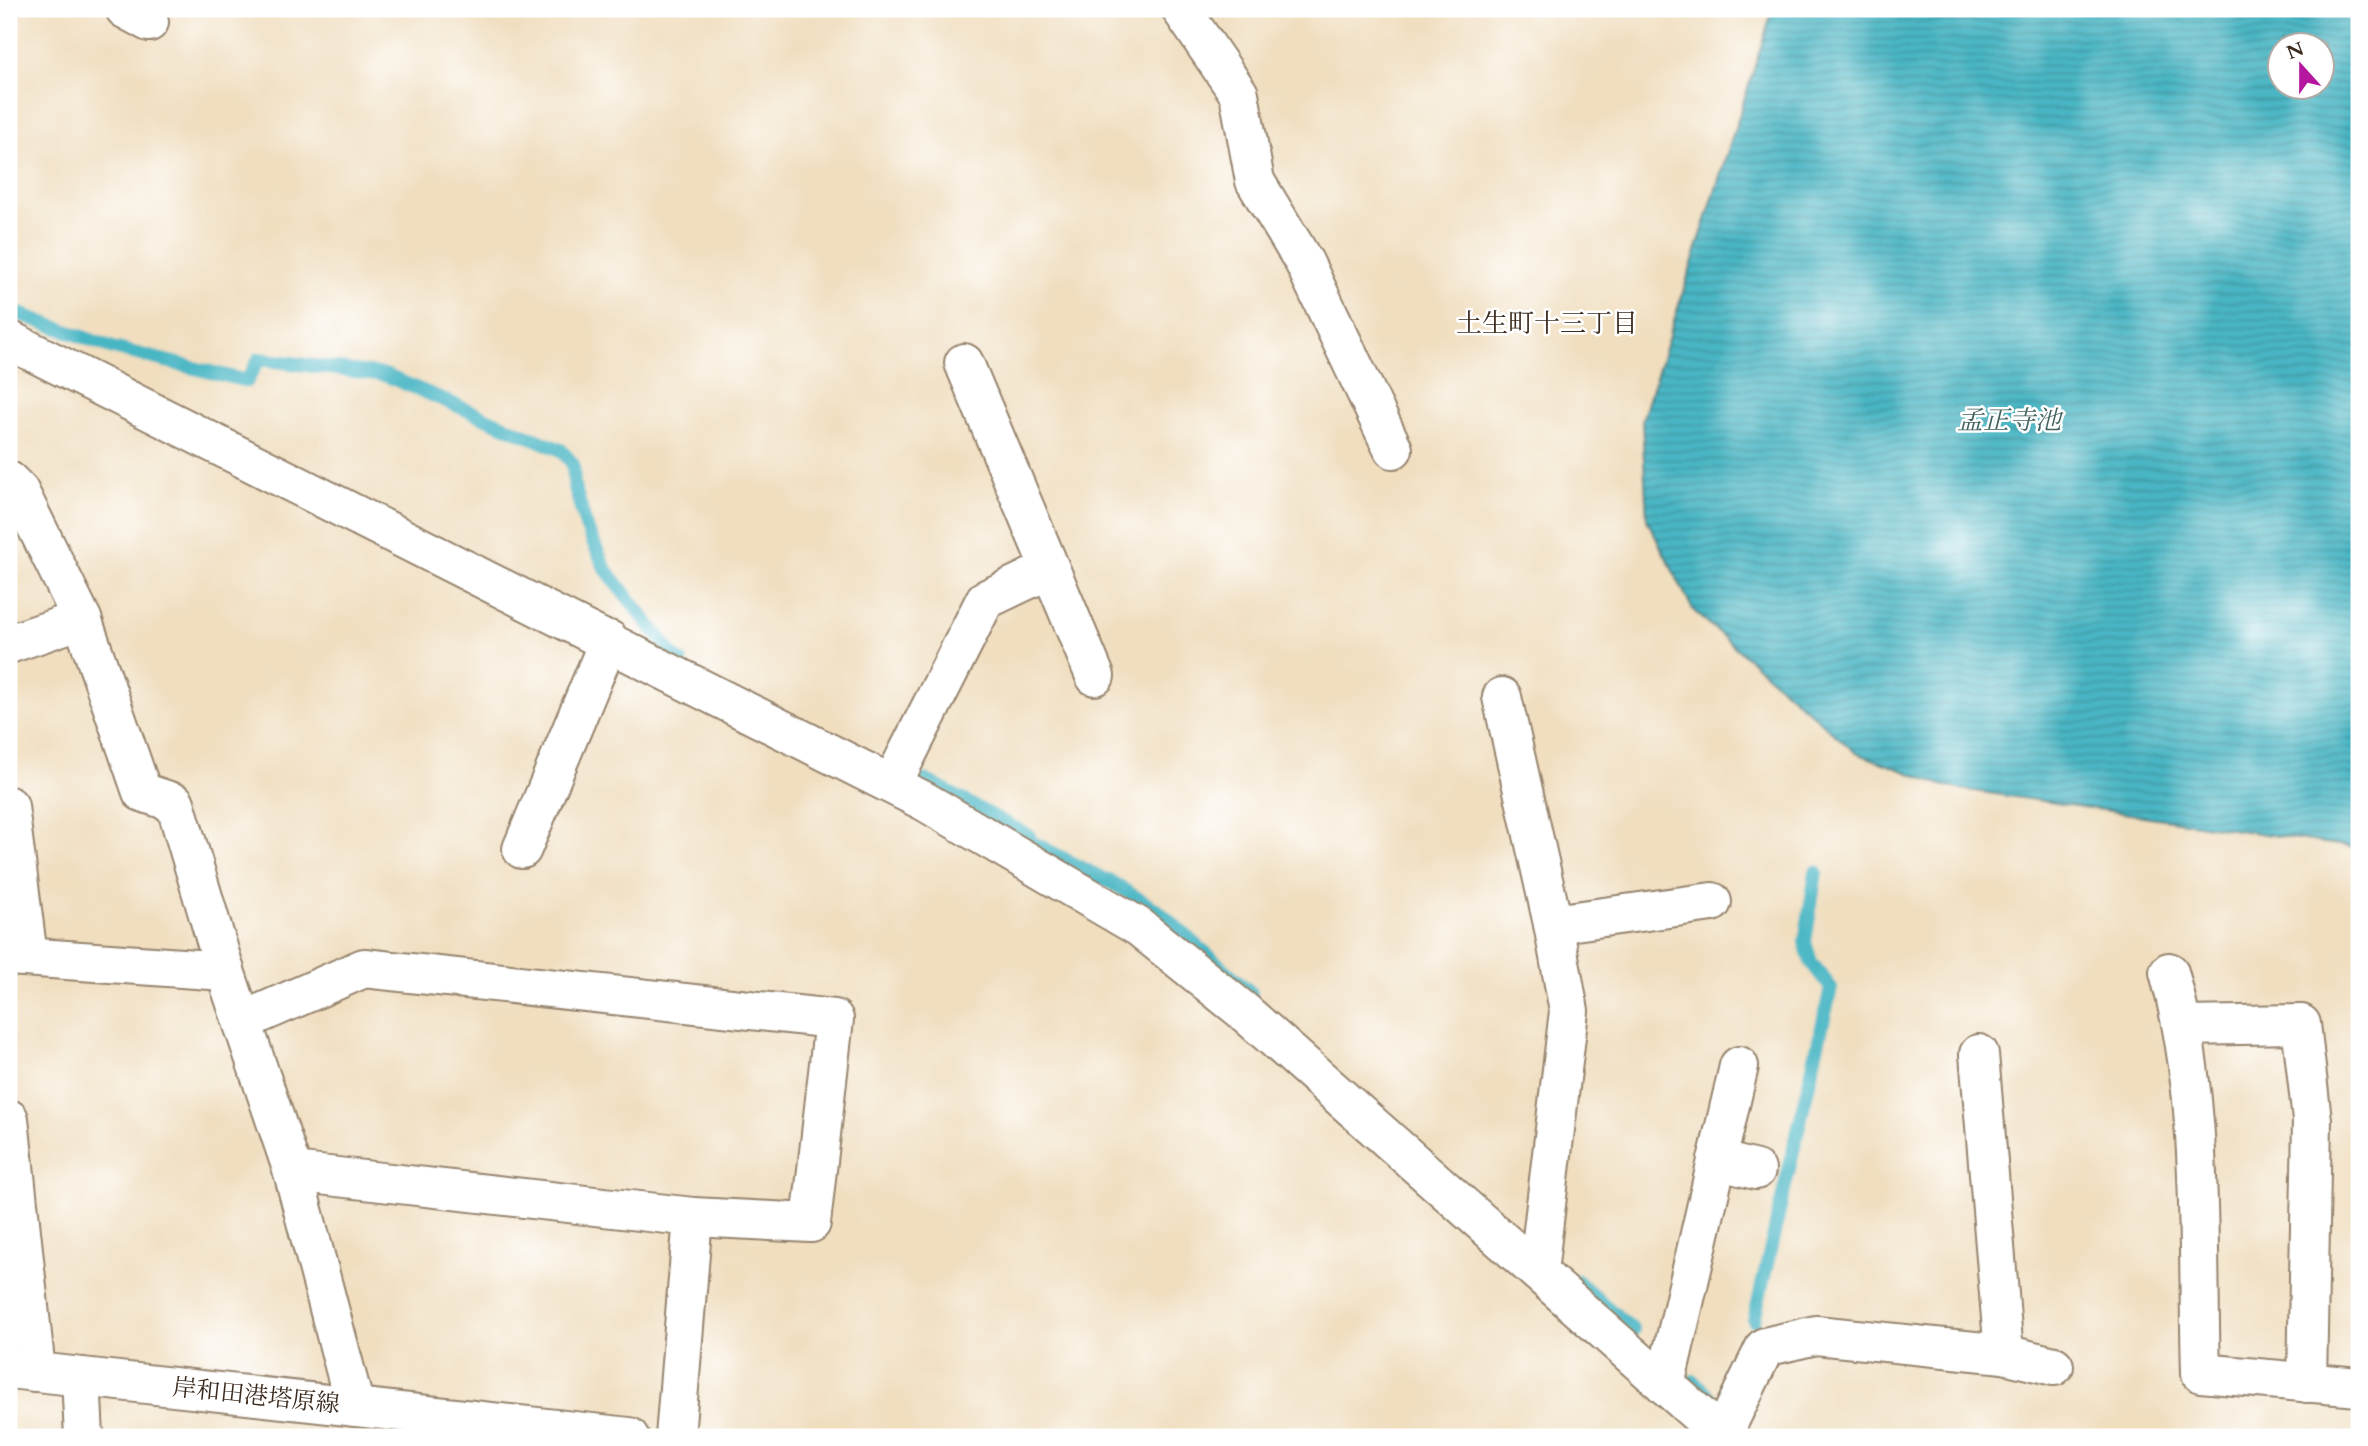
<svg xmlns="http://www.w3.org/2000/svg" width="2368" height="1446" viewBox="0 0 2368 1446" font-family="Cardo,'Noto Serif JP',serif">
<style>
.water{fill:url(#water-rules);stroke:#427071;stroke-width:2;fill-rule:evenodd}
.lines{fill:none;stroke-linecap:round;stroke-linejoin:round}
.stream{stroke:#49b6c4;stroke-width:14}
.minor-casing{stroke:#96846e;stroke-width:42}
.primary-casing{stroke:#96846e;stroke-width:42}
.minor{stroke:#fff;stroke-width:38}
.primary{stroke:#fff;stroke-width:38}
.labels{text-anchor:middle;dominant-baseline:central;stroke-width:5;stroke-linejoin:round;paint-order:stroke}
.street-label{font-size:24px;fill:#3b2a1e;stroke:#fff}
.neighbourhood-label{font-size:26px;fill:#3b2a1e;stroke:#fff}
.water-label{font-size:26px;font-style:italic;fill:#416260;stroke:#fff}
</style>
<defs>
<pattern id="water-rules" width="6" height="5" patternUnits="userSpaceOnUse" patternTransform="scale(1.75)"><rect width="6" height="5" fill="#49b6c4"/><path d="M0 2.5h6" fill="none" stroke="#3e949f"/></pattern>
</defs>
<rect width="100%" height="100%" fill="#fff"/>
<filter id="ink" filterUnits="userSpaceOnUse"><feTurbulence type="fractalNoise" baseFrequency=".0143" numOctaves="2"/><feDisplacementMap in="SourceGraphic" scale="14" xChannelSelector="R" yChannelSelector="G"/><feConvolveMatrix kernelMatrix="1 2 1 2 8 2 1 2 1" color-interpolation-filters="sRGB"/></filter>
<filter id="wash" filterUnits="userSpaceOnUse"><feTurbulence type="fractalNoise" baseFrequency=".00686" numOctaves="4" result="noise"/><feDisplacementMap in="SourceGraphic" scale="28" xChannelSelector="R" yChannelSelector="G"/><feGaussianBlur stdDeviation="1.57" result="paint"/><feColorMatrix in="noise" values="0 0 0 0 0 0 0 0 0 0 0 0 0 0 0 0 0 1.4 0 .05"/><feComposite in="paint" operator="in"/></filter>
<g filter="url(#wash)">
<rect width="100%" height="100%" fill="#f0debf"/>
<path class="water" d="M1773,9H2359V848L1947,787L1856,753L1693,610L1647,520L1642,421ZM2280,46H2322V88H2280Z"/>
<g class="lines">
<g class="stream">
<path d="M9,310L113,348L247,381L259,359L385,375L561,450L573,464L574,484L586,526L605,568L675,658L681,662"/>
<path d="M925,780L1029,836"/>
<path d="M1020,836L1115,885"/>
<path d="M1108,880L1158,911L1251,993"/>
<path d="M1577,1281L1633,1330"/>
<path d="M1754,1320L1831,988L1811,962L1805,942L1816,872"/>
<path d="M1693,1381L1710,1397"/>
</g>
</g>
</g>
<g filter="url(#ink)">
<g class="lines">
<g class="minor-casing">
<g id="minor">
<path d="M125,9L149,22"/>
<path d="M1181,9L1239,94L1255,181L1304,262L1393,449"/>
<path d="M9,340L924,801L1139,927L1242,1010L1724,1437"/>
<path d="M964,363L1095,676"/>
<path d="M9,481L19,491L82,619L142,792L175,803L225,971L293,1172L355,1407"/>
<path d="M9,644L82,619"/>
<path d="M1502,697L1553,924L1569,1011L1538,1272"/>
<path d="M892,784L985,600L1050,569"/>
<path d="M9,806L28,957"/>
<path d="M522,849L609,640"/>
<path d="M1553,924L1712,902"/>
<path d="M9,956L225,971"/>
<path d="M2169,972C2205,1101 2197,1240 2201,1373L2359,1387"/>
<path d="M243,1021L364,968L834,1019L811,1223L693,1217L293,1172"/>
<path d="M2184,1026L2301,1024L2312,1120L2307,1383"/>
<path d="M1979,1054L2004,1354"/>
<path d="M9,1119L36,1372"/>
<path d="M1717,1160L1756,1170"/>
<path d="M81,1377L84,1437"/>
<path d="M1665,1385L1739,1066"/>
<path d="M1722,1436L1765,1347L1816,1335L2004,1354L2054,1366"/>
<path d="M675,1437L693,1217"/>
</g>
</g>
<g class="primary-casing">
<path id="primary" d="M9,1369L629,1437"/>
</g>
<use href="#minor" class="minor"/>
<use href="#primary" class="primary"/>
</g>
</g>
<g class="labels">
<g class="street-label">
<text transform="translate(256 1396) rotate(6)">岸和田港塔原線</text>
</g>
<g class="neighbourhood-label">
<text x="1547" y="323">土生町十三丁目</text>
</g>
<g class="water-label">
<text x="2009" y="420">孟正寺池</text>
</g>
</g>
<rect width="2368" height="1446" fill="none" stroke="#fff" stroke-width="35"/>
<g transform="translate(2301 66) rotate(339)"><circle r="33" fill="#ffffff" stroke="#b1aaa5" stroke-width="2"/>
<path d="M0-5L12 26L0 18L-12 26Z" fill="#b5179e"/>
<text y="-10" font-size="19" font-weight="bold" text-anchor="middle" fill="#3b2a1e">N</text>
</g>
</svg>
